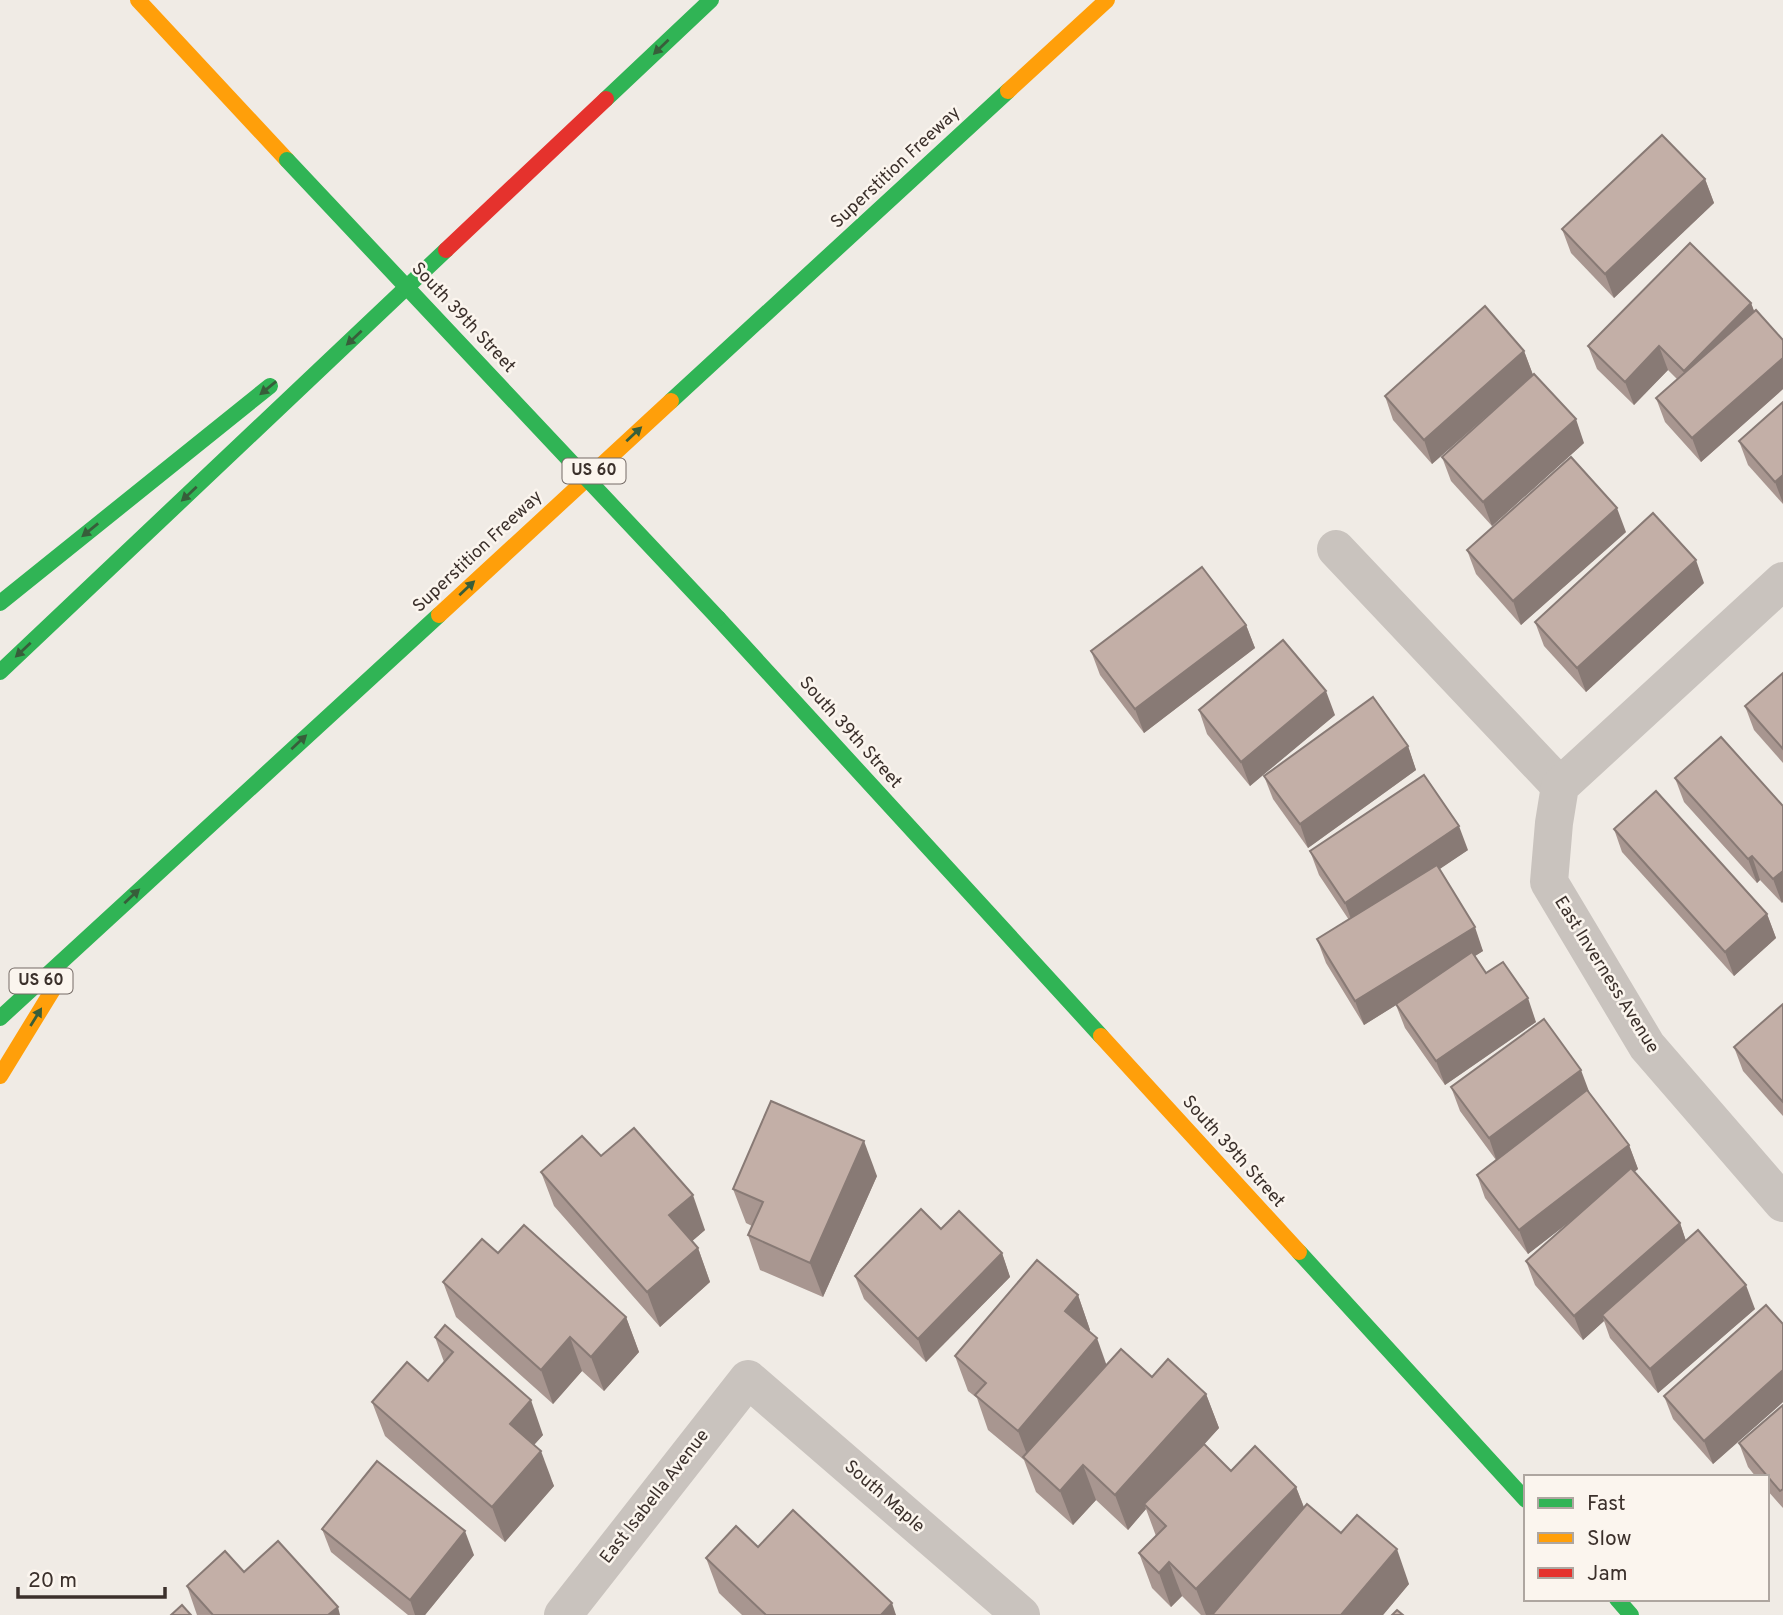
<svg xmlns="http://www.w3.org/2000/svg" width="1783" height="1615" viewBox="0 0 1783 1615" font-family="Overpass,sans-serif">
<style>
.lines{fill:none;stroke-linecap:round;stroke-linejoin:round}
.street{stroke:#c9c3be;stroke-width:38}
.fast{stroke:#30b455;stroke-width:16}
.slow{stroke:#ff9f0a;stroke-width:16}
.jam{stroke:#e5322d;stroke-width:16}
.fast-bridge{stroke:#30b455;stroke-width:16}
.wall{fill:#a89690}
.shaded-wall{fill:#887a75}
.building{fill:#c3afa7;stroke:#887a75;stroke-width:2}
.oneway{fill:#375e3a}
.labels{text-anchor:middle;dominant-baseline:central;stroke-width:5;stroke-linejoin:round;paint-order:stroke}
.shield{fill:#fbf5ee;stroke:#756b66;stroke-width:2}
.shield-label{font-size:16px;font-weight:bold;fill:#3b302b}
.street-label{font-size:18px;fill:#3b302b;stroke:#fbf5ee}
</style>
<rect width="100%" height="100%" fill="#f0ebe5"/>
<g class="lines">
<g class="street">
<path d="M1336,549L1560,786"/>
<path d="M1783,581L1560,786L1554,823L1549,882L1647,1046L1783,1203"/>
<path d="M563,1615L748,1379L1021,1615"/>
</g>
<g class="fast">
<path d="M606,99L711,0"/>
<path d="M671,401L1008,91"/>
<path d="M0,603L270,386"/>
<path d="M718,618L1101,1036"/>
<path d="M0,672L446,250"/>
<path d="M0,1018L439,615"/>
<path d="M1299,1252L1526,1500"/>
<path d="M1617,1599L1631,1615"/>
</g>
<g class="slow">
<path d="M138,0L287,160"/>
<path d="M1008,91L1107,0"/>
<path d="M439,615L671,401"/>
<path d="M1101,1036L1299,1252"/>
<path d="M0,1076L57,983"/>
</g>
<path class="jam" d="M446,250L606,99"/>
<path class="fast-bridge" d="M287,160L718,618"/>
</g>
<g class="wall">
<path d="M1705,179L1714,203L1614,298L1571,253L1562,229Z"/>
<path d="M1751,303L1754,311L1783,340V389L1701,462L1665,422L1656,398L1677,379L1668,370L1634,405L1597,369L1588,346Z"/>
<path d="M1524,351L1533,375L1432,464L1393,420L1385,396Z"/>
<path d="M1783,402V504L1748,465L1739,441Z"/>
<path d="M1584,443L1492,526L1451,481L1442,457Z"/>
<path d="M1626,532L1521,625L1476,574L1467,550Z"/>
<path d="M1704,583L1586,692L1544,646L1535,622Z"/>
<path d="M1246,625L1255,648L1144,733L1100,675L1091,651Z"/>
<path d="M1783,673V763L1754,730L1745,706Z"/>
<path d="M1199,710L1335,715L1250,786L1207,734Z"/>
<path d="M1408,746L1416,770L1308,848L1273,799L1264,776Z"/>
<path d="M1675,778L1783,806L1782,903L1760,880L1757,883L1684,802Z"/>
<path d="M1614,829L1767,914L1776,938L1734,976L1622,852Z"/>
<path d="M1468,850L1439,869L1483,951L1475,956L1486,973L1536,1022L1445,1085L1405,1028L1396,1005L1364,1025L1326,963L1317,939L1349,920L1319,875L1310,851Z"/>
<path d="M1783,1004V1116L1743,1071L1734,1047Z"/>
<path d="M1451,1087L1590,1094L1629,1145L1638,1169L1634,1172L1680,1223L1686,1241L1755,1309L1658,1393L1610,1338L1604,1321L1583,1340L1535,1285L1526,1261L1579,1214L1528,1254L1485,1198L1477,1175L1496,1160L1460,1111Z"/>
<path d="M601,1156L705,1230L692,1241L698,1248L710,1282L660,1327L554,1206L541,1172Z"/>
<path d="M877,1176L823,1297L760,1270L748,1235L752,1226L746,1223L733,1189Z"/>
<path d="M941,1229L1002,1253L1010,1277L926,1362L864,1299L855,1276Z"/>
<path d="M498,1253L626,1317L639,1352L604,1391L582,1371L553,1404L456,1317L443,1282Z"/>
<path d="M1078,1295L1090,1330L1089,1331L1106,1365L1152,1377L1206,1394L1219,1428L1204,1444L1231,1471L1296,1487L1304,1507L1409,1584L1383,1615H1201L1182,1596L1171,1607L1152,1588L1139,1553L1156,1536L1146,1509L1128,1530L1096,1500L1073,1525L1036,1492L1024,1460L988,1430L977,1398L968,1391L955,1356Z"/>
<path d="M1783,1324V1402L1713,1464L1673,1419L1664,1396Z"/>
<path d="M445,1325L543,1435L534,1445L554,1486L505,1542L385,1436L372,1402L428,1381L444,1362L435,1337Z"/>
<path d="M1783,1405V1508L1767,1490V1477H1756L1748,1467L1739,1443Z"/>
<path d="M322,1529L474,1555L425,1615H408L331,1552Z"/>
<path d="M758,1547L896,1615H742L719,1593L706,1558Z"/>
<path d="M244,1572L340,1615H197L187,1586Z"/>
</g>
<g class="shaded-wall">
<path d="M1705,179L1714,203L1614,298L1605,274Z"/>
<path d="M1751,303L1760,327L1693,395L1684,371Z"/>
<path d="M1659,346L1668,370L1634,405L1625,382Z"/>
<path d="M1524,351L1533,375L1432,464L1424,440Z"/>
<path d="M1783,358V389L1701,462L1692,438Z"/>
<path d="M1576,419L1584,443L1492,526L1483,502Z"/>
<path d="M1783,475V503L1775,482Z"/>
<path d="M1617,508L1626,532L1521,625L1513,601Z"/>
<path d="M1696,560L1704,583L1586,692L1577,668Z"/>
<path d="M1246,625L1255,648L1144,733L1135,709Z"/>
<path d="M1326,691L1335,715L1250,786L1241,762Z"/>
<path d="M1408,746L1416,770L1308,848L1300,824Z"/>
<path d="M1459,826L1468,850L1354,927L1345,903Z"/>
<path d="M1752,856L1760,880L1757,883L1748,859Z"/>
<path d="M1783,871V902L1782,903L1773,879Z"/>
<path d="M1767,914L1776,938L1734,976L1725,952Z"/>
<path d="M1475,927L1483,951L1364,1025L1355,1001Z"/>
<path d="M1528,998L1536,1022L1445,1085L1436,1061Z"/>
<path d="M1581,1070L1590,1094L1497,1162L1489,1138Z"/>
<path d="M864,1141L877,1176L823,1297L810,1263Z"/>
<path d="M1629,1145L1638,1169L1528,1254L1519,1230Z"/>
<path d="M693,1195L705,1230L682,1250L669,1215Z"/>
<path d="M1680,1223L1688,1247L1602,1315L1604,1321L1583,1340L1574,1316Z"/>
<path d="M698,1248L710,1282L660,1327L647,1292Z"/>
<path d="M1002,1253L1010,1277L926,1362L918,1339Z"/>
<path d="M1746,1285L1755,1309L1658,1393L1650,1369Z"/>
<path d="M1078,1295L1090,1330L1077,1345L1065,1311Z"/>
<path d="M626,1317L639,1352L604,1391L591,1357Z"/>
<path d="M570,1337L582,1371L553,1404L541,1370Z"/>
<path d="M1097,1338L1109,1372L1031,1465L1018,1431Z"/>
<path d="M1783,1370V1402L1713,1464L1704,1441Z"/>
<path d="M1206,1394L1219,1428L1148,1507L1144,1504L1146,1509L1128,1530L1115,1495Z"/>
<path d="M531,1400L543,1435L522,1458L510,1424Z"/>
<path d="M541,1451L554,1486L505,1542L492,1507Z"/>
<path d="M1083,1465L1096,1500L1073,1525L1060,1491Z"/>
<path d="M1296,1487L1309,1521L1217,1615H1206L1196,1589Z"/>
<path d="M465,1531L474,1555L425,1615H415L410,1600Z"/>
<path d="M1397,1549L1409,1584L1383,1615H1341Z"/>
<path d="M1169,1562L1182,1596L1171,1607L1159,1573Z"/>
<path d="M892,1603L896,1615H881Z"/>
<path d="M338,1607L340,1615H328Z"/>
</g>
<g class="building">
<path d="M1662,135L1705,179L1605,274L1562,229Z"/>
<path d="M1690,243L1751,303L1684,371L1659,346L1625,382L1588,346Z"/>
<path d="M1485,306L1524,351L1424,440L1385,396Z"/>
<path d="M1756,310L1783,340V358L1692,438L1656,398Z"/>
<path d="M1534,374L1576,419L1483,502L1442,457Z"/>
<path d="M1783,402V475L1775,482L1739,441Z"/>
<path d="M1571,457L1617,508L1513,601L1467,550Z"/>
<path d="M1653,513L1696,560L1577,668L1535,622Z"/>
<path d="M1202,567L1246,625L1135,709L1091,651Z"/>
<path d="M1283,640L1326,691L1241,762L1199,710Z"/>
<path d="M1783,673V749L1745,706Z"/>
<path d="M1373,697L1408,746L1300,824L1264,776Z"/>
<path d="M1721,737L1783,806V871L1773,879L1752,856L1748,859L1675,778Z"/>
<path d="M1424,775L1459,826L1345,903L1310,851Z"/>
<path d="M1656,791L1767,914L1725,952L1614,829Z"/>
<path d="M1437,865L1475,927L1355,1001L1317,939Z"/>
<path d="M1472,952L1486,973L1503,962L1528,998L1436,1061L1396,1004Z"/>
<path d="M1783,1004V1102L1734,1047Z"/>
<path d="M1544,1019L1581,1070L1489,1138L1451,1087Z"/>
<path d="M1587,1090L1629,1145L1519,1230L1477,1175Z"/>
<path d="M771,1101L864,1141L810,1263L748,1235L763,1202L733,1189Z"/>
<path d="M634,1128L693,1195L669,1215L698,1248L647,1292L541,1172L582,1136L601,1156Z"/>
<path d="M1631,1168L1680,1223L1574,1316L1526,1261Z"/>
<path d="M921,1209L941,1229L959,1211L1002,1253L918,1339L855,1276Z"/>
<path d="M524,1225L626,1317L591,1357L570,1337L541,1370L443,1282L482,1239L498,1253Z"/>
<path d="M1698,1230L1746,1285L1650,1369L1602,1315Z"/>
<path d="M1037,1260L1078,1295L1065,1311L1097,1338L1018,1431L975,1395L986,1383L955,1356Z"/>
<path d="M1766,1305L1783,1324V1370L1704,1441L1664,1396Z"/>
<path d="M445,1325L531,1400L510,1424L541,1451L492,1507L372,1402L407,1362L428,1381L453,1352L435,1337Z"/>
<path d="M1121,1349L1152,1377L1168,1359L1206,1394L1115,1495L1083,1465L1060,1491L1023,1457Z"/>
<path d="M1783,1405V1489L1780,1491L1739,1443Z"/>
<path d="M1204,1444L1231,1471L1255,1446L1296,1487L1196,1589L1169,1562L1159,1573L1139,1553L1166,1526L1144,1504Z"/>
<path d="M377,1461L465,1531L410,1600L322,1529Z"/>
<path d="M1307,1504L1341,1533L1357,1515L1397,1549L1341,1615H1212Z"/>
<path d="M793,1510L892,1603L881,1615H766L706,1558L736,1526L758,1547Z"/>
<path d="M278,1541L338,1607L328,1615H213L187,1586L225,1551L244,1572Z"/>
<path d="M182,1605L191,1615H171Z"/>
<path d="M1397,1610L1403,1615H1392Z"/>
</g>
<defs><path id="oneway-solid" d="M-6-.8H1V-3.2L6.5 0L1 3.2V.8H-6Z" transform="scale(1.75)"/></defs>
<g class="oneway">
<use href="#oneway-solid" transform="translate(661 47) rotate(136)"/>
<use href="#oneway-solid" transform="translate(354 338) rotate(137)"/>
<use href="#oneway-solid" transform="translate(268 388) rotate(141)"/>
<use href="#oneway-solid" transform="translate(634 434) rotate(-43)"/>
<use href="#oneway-solid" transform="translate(189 494) rotate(137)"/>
<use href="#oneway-solid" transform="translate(90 530) rotate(141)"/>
<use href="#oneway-solid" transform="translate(467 588) rotate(-43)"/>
<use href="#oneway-solid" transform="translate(23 650) rotate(137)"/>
<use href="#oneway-solid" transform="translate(299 742) rotate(-43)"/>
<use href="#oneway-solid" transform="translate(132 896) rotate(-43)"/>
<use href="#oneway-solid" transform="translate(36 1017) rotate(-58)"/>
</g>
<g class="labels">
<g class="shield">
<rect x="562.5" y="458.5" width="63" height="25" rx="5"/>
<rect x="9.5" y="968.5" width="63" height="25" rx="5"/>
</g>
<g class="shield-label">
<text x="594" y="471">US 60</text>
<text x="41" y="981">US 60</text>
</g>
<g class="street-label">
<text transform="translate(896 168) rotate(-43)">Superstition Freeway</text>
<text transform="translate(463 318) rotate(47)">South 39th Street</text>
<text transform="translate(478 552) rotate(-43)">Superstition Freeway</text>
<text transform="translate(850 733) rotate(48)">South 39th Street</text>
<text transform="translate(1606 975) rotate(58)">East Inverness Avenue</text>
<text transform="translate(1233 1152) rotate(48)">South 39th Street</text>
<text transform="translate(655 1497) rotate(-52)">East Isabella Avenue</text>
<text transform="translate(884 1497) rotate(41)">South Maple</text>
</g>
</g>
<rect x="1524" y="1475" width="245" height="126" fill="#fbf5ee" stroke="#aea6a0" stroke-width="2"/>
<rect x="1538" y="1498" width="35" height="10" fill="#30b455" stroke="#aea6a0" stroke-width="2"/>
<text x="1587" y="1510" font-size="21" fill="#3b302b">Fast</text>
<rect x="1538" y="1533" width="35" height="10" fill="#ff9f0a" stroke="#aea6a0" stroke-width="2"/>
<text x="1587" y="1545" font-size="21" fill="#3b302b">Slow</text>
<rect x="1538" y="1568" width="35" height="10" fill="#e5322d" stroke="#aea6a0" stroke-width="2"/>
<text x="1587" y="1580" font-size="21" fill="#3b302b">Jam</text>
<path d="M18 1587v10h147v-10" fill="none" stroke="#3b302b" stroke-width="3.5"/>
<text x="28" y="1587" font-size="21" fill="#3b302b" stroke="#fbf5ee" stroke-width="5" paint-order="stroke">20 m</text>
</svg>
